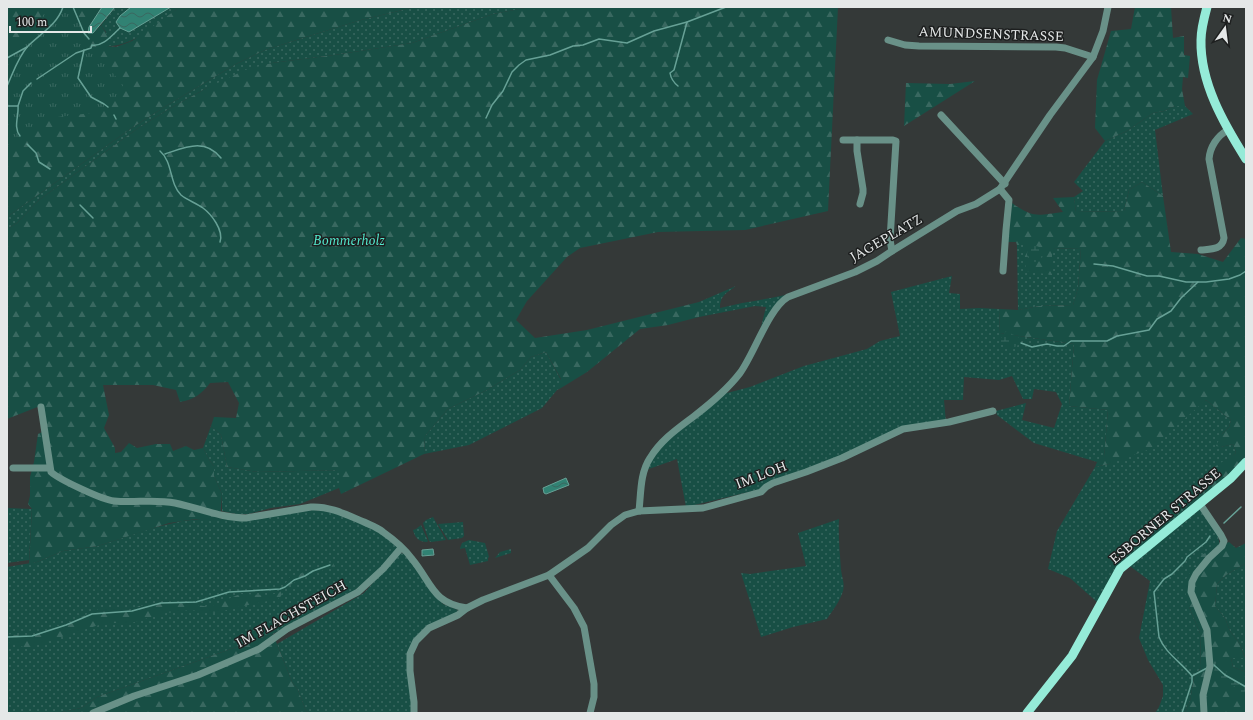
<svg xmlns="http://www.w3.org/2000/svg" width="1253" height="720" viewBox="0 0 1253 720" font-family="Spectral,serif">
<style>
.grass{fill:url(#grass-dots)}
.forest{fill:url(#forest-firs)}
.wetland{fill:url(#wetland-marsh)}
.park{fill:url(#park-tufts)}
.water{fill:url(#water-waves);stroke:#67a196}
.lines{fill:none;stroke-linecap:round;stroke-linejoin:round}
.stream{stroke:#67a196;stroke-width:1.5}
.minor{stroke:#699188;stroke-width:7}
.major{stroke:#95ebd8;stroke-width:9}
.labels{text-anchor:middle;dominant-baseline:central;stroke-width:3;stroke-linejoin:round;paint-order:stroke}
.street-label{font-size:14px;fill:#e5e8e8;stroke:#1d1f1f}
.park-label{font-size:14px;font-style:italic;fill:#53eace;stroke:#1d1f1f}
</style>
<defs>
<pattern id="grass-dots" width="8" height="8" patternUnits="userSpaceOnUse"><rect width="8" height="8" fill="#184f45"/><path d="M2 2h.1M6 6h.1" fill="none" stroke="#396860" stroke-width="1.8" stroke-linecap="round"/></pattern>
<pattern id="forest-firs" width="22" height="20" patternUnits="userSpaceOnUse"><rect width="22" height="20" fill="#184f45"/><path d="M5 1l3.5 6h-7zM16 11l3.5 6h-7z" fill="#396860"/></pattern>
<pattern id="wetland-marsh" width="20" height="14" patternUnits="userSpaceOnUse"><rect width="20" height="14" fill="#184f45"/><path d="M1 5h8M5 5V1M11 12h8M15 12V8" fill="none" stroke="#396860"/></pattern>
<pattern id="park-tufts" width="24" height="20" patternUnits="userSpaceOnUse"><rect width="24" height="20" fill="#184f45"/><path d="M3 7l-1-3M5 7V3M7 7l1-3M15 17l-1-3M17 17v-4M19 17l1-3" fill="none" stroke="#396860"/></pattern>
<pattern id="water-waves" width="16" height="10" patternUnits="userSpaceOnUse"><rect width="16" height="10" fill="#318273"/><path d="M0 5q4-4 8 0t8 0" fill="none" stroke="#3a675f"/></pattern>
</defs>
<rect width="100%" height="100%" fill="#343938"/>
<g class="grass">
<path d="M115,7H180C160,22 133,47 107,46L106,32L101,25Z"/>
<path d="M415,7H530L493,14L412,43L334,55L272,63L205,89L169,109L137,129L39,200L17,223L7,229V217L133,127L166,106L236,64L265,50L306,37L361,20Z"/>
<path d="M1175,106H1185L1193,114L1155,130L1163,196L1142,182L1129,190L1124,211L1076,212L1074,197L1083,191L1074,182L1105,141L1127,131L1153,113L1164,111Z"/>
<path d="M1024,244L1052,275V249L1081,248L1078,288L1073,305L1039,306L1018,310L1017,245Z"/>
<path d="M952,276L949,293L960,294V309L979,308L999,309L1000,333L1074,344L1069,406L1108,410L1104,458L1097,462L1034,443L997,415L996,411L1026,403L1022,420L1054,428L1062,404L1056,392L1034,389L1032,399H1023L1012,376L999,380L964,377L963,400H944L946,422L923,424L757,490L686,507L677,459L646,470L658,448L723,394L750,387L804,366L867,349L880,341L900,336L891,292Z"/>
<path d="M736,286C727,293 720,295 720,308C742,302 763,300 785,295L750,351L761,327L766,307L755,306L699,317V302Z"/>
<path d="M546,352L561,380V388L557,390L542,408L469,445L424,454L425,436L448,409L487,390L520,370L531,357Z"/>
<path d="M1206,400L1231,420L1229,427L1222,434L1221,447L1233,444L1236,453L1213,469L1201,479L1204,495L1123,562L1098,603L1070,578L1048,569L1057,531L1095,467L1109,464Z"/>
<path d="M211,426L221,435L227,467L258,472L339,470V488L300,504L271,508L248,514H236L222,511V494L214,476V466L210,461L203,448Z"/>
<path d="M1200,506L1217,530L1220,546L1189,607L1200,633L1201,667L1194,678L1190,701L1185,713H1155L1159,707L1163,696V685L1148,660L1139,638L1150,581L1127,564Z"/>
<path d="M7,508L32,509L29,560L7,563Z"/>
<path d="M313,510L335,512L382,532L399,548L380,569L347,597L273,634L97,697L81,708L57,713H9L7,711V567L37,562L63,551L98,546L149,529L182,521L210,518L242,520Z"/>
<path d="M433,517L446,540L431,542L429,541L423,523L426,520Z"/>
<path d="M839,519C838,536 840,553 841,570C842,578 845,583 843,591C840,601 833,610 827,619L793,627L761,637L741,573L750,574L806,566L798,533Z"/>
<path d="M463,522L464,536L462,538L448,540L438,524Z"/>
<path d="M421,525L428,541L427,542C419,542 415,538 413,530L416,529Z"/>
<path d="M469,540L485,543L489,557L488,558V561L470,565L465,548L460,549V548L462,543Z"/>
<path d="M511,549V553L495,558L500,552Z"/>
<path d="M402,553L406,555L443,604L458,610L456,613L429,626L409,653L413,713H310L306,711L298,690L292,682L277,644L364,593L398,554Z"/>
<path d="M1246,563V672L1233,667L1231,658L1245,657L1240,644L1230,631L1225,618L1215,606L1217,584L1226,575Z"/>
</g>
<g class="forest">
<path d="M7,7H102L89,27L93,33L101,25L109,38L107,46L116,47L132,41L180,7H415L361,20L306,37L265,50L236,64L166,106L133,127L7,217Z"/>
<path d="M530,7H838L828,211L745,230L658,232L580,248L567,257L527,301L516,320L535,338L587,330L699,302V317L668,325L640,329L587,372L561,388V379L546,352L531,357L520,370L487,390L448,409L425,436L424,454L341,494L339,488V470L258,472L227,467L221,435L211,426L214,417L236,418L239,403L228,382L210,383C202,394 193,400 180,402L176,390L153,385H103L109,415L104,428L115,448V453L121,452L129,443L137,448L156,444H170L173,451L186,446L194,450L203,448L210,461L214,466V476L222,494L220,519H196L169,523L98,546L63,551L37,562L29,564L32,509L28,504L30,496V477L34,462L38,434L42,432L40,406L7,419V229L17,223L39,200L137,129L169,109L205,89L245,70L272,63L334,55L412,43L493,14Z"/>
<path d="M1135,7H1171L1173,38L1184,36V55L1190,56L1188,78L1183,77L1182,89L1185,106H1175L1164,111L1153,113L1127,131L1105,141L1095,128L1097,80L1111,31L1131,29Z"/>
<path d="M975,81L904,126L906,83L950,84Z"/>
<path d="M1142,182L1163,196L1171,252L1198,254L1223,262L1241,238L1246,239V456L1243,462L1204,495L1198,484C1206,470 1224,461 1236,453L1233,444L1221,447L1216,446L1222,434L1229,427L1231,420L1206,400L1150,449L1109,464L1095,467L1097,462L1104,457L1108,410L1069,406L1074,344L1000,333L999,309L1018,310L1039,306L1073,305L1078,288L1081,248L1052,249V275L1026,271L1024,245H1017L1016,242H1008L1012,203C1034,219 1038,215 1063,212L1053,198L1074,197L1076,212L1124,211L1129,190Z"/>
<path d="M1229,542L1236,548L1246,543V563L1226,575L1217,584L1215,606L1225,618L1230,631L1240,644L1245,658H1231L1233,667L1246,672V713H1185L1190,701L1194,678L1201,667L1200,633L1189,607L1183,584L1201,555Z"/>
<path d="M333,562L334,566C322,571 294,580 285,589C281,592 283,596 278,599L233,608L217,613L190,610L166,613L131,623H105L27,648L7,642V634L16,635H34L72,621L101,608L116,607L129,611L139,606L158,604L186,603L209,607L240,594L269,595L279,593L290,577Z"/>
<path d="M273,634L292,682L298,690L306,711L310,713H57L81,708L97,697Z"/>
</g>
<g class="wetland">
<circle cx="1035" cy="254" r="8"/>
<path d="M1006,331L1020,338L1021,343L1015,347H1007L1001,343V338Z"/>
<path d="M1216,662C1225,672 1234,679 1246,683V699L1234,686L1211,677L1214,672Z"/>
</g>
<path class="park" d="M48,7H72L85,37L88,49L107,66L123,85L115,100L100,112L49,118L26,133L21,134L11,144L7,146V46C29,37 37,27 48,7Z"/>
<g class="water">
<path d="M102,7H115L93,33H88L89,27Z"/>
<path d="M131,7H171L129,32L120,28L116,22L120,16Z"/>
<path d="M566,478L569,485L546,494L544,493L543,488Z"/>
<path d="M433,549L434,555L422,556V550Z"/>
</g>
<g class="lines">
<g class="stream">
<path d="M73,7L84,33L89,39"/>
<path d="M84,50L78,78L91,97L104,104L108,107"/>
<path d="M7,58L27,47"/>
<path d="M37,79L76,53L91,48L92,45C103,47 112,35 120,28"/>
<path d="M7,86C13,73 18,57 28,46C41,33 57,25 63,7"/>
<path d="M678,86C673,82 671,79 670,73L674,70L687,22"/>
<path d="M7,106H18L23,91L31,83"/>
<path d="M18,106C19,116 13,127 20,136"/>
<path d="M114,115L116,119"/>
<path d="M486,118L492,105L503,91L512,72L519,65L526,60L550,55L573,46L583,45L599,39L627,43L654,31L687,22L726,7"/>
<path d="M27,144L36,153L39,162L50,169"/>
<path d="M160,151C173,162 169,183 181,195C187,200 196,203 203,208C211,214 224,230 220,242"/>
<path d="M165,154C186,147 205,138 221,158"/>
<path d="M80,205L93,218"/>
<path d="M1094,264L1113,266L1147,276H1159L1186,282H1206L1229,279L1240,275L1246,271"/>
<path d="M1021,343L1032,347L1047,344L1057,346H1064L1071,341H1107L1117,336L1149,330L1157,319L1171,311L1181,298L1198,282"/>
<path d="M1224,523L1241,507"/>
<path d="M7,637L32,636L66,625L92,614L132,611L161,603L196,602L229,592L280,589L285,587L294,580L305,576L313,571L330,565"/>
<path d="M1214,665L1225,675L1246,687"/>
<path d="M1192,676L1207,668"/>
<path d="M1182,713L1192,682V676C1181,662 1165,653 1159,637L1154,592L1164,579L1172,574L1185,561L1187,557L1206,542L1210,536"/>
</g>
<g class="minor">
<path d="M888,40L905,45L919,46L1056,47L1065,48L1093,57"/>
<path d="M941,115L1005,184"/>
<path d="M843,140H893L896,141L890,240L892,251"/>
<path d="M857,140V151L863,189V193L860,204"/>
<path d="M1000,189L1009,200L1006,230L1003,271"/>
<path d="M1201,250C1211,249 1222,250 1224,238L1209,159C1210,147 1217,136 1228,130"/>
<path d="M41,407L51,472C60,480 103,500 114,501C134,503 155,499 175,503C199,508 221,518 246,518L311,507C330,506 347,515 364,522C370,525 377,527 383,532C393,539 405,549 412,559C432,583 432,603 467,608"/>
<path d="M13,468H49"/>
<path d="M1200,504L1221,535L1224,541L1222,546L1209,558L1196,574L1192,582L1191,592L1207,630L1210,666L1203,695L1204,713"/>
<path d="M639,511C641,493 640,473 650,458C661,440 677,429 693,417C710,404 727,390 740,373C754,354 769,308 788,297L855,272L877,261L892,251L957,211L976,204L1000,189L1050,115L1093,57L1103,31L1108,7"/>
<path d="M549,575L574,608L584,627L594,684V697L590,713"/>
<path d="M93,713L134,696L198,675L259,649L287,629L358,592L383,569L401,548"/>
<path d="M414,713V702L410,671V654L416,641L429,628L458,615L467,608L483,600L549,575L588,548L611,525L625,515L639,511L703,508L761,492L766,487L773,483L806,472L842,458L903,429L949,422L993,411"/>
</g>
<g class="major">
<path d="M1207,7C1204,18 1201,29 1201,40C1200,83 1224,124 1246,159"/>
<path d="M1027,713L1072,656L1120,569L1231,478L1246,462"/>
</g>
</g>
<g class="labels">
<g class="street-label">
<text transform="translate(991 34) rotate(2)">AMUNDSENSTRASSE</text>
<text transform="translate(886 238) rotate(-30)">JAGEPLATZ</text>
<text transform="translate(761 475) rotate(-21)">IM LOH</text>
<text transform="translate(1165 516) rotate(-40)">ESBORNER STRASSE</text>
<text transform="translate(291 614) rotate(-29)">IM FLACHSTEICH</text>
</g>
<g class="park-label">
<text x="349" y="240">Bommerholz</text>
</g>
</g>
<rect width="1253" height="720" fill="none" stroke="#e5e8e8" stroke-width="16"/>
<g transform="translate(1225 28) rotate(14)" stroke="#1d1f1f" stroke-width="3" paint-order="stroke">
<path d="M0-3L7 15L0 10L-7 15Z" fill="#e5e8e8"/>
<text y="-6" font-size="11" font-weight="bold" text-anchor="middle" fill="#e5e8e8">N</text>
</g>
<path d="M10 26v6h81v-6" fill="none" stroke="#e5e8e8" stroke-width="2"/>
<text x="16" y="26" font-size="12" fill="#e5e8e8" stroke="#1d1f1f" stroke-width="3" paint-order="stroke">100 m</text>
</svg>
